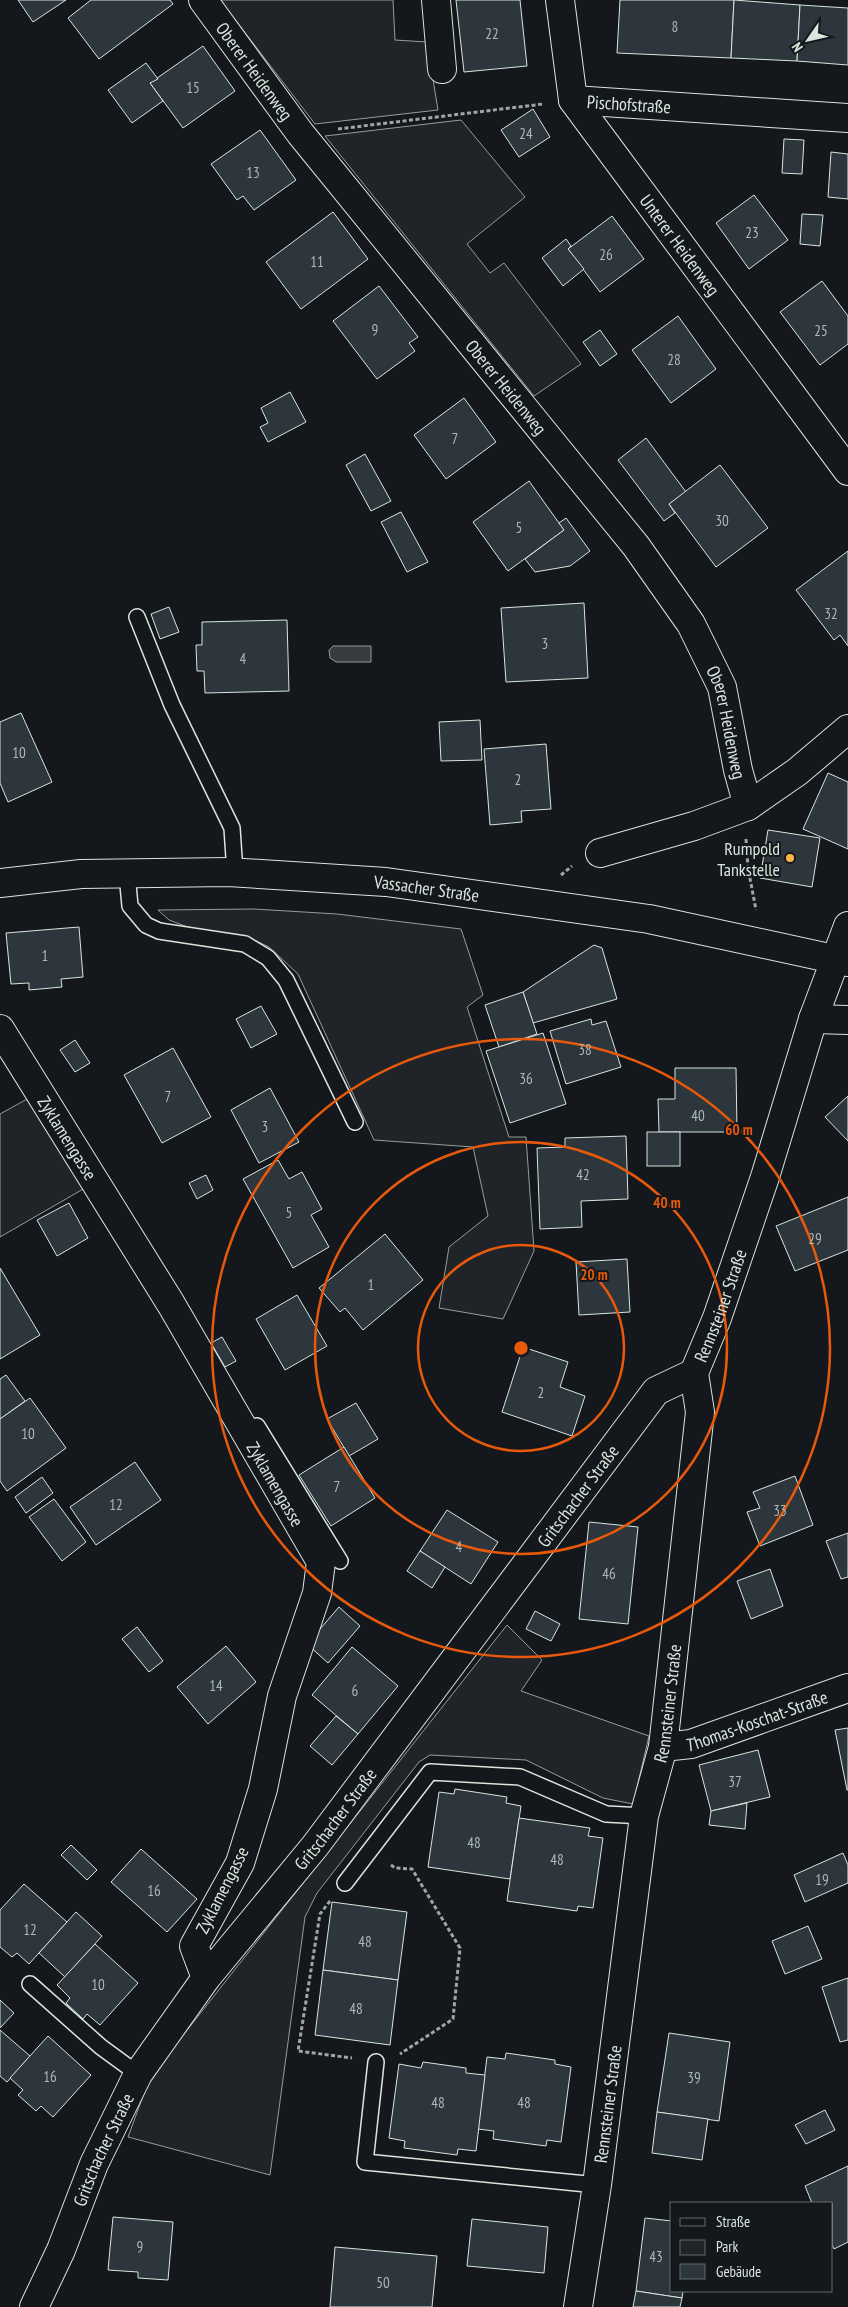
<svg xmlns="http://www.w3.org/2000/svg" width="848" height="2307" viewBox="0 0 848 2307" font-family="'PT Sans Narrow',sans-serif">
<style>
.green{fill:#202428;stroke:#939e99}
.water{fill:#363b3e;stroke:#939e99}
.building{fill:#2c363c;stroke:#d8e6dc}
.lines{fill:none;stroke-linecap:round;stroke-linejoin:round}
.service-casing{stroke:#d8e6dc;stroke-width:18}
.minor-casing{stroke:#d8e6dc;stroke-width:30}
.secondary-casing{stroke:#d8e6dc;stroke-width:30}
.path{stroke:#9da8a2;stroke-width:3;stroke-dasharray:4 2.5;stroke-linecap:butt}
.service{stroke:#14181c;stroke-width:15}
.minor{stroke:#14181c;stroke-width:28}
.secondary{stroke:#14181c;stroke-width:28}
.ring{fill:none;stroke:#e8590c;stroke-width:2.5}
.poi-dot{fill:#ffb74d;stroke:#14181c;stroke-width:2}
.labels{text-anchor:middle;dominant-baseline:central;stroke-width:4;stroke-linejoin:round;paint-order:stroke}
.number-label{font-size:15px;fill:#adbab4}
.street-label{font-size:18px;fill:#d8e6dc;stroke:#14181c}
.poi-label{font-size:18px;fill:#d8e6dc;stroke:#14181c;text-anchor:end}
.centre{fill:#e8590c;stroke:#14181c;stroke-width:2.5}
.ring-label{font-size:15px;text-anchor:middle;font-weight:bold;fill:#e8590c;stroke:#14181c;stroke-width:4;stroke-linejoin:round;paint-order:stroke}
</style>
<rect width="100%" height="100%" fill="#14181c"/>
<g class="green">
<path d="M220,0H393L395,40L427,42L438,110L315,124Z"/>
<path d="M461,120L525,197L467,244L490,273L504,263L581,364L534,396L325,136Z"/>
<path d="M254,909L337,914L461,929L483,995L467,1007L509,1137H526L534,1251L503,1319L439,1308L449,1247L488,1216L473,1147L374,1140L298,974L269,947L250,938L193,929L169,920L158,910Z"/>
<path d="M29,1098L85,1188L0,1237V1114Z"/>
<path d="M507,1625L542,1660L521,1691L649,1736L633,1804L603,1798L526,1760L430,1755L419,1762L317,1893L305,1917L270,2175L128,2137L150,2077Z"/>
</g>
<path class="water" d="M333,646H371V662H336L330,658L329,650Z"/>
<g class="building">
<path d="M18,0H66L33,22Z"/>
<path d="M91,0H170L173,4L99,59L68,18Z"/>
<path d="M456,0H520L527,66L464,72Z"/>
<path d="M620,0H734L731,58L617,53Z"/>
<path d="M734,0L800,5L797,61L731,58Z"/>
<path d="M800,5L848,8V65L797,61Z"/>
<path d="M203,46L235,91L183,128L150,83Z"/>
<path d="M146,63L158,79L150,83L163,101L132,123L108,90Z"/>
<path d="M533,109L550,137L519,157L501,130Z"/>
<path d="M260,130L296,180L254,210L243,196L237,200L211,164Z"/>
<path d="M784,139L804,140L802,174L782,173Z"/>
<path d="M831,152L848,154V199L828,197Z"/>
<path d="M754,195L788,240L749,269L716,223Z"/>
<path d="M333,212L368,259L301,309L266,262Z"/>
<path d="M802,214L823,215L820,246L800,244Z"/>
<path d="M612,216L644,259L600,292L568,249Z"/>
<path d="M566,239L571,246L568,249L584,269L563,286L542,258Z"/>
<path d="M822,281L848,316V344L820,365L780,312Z"/>
<path d="M379,286L418,337L409,343L415,351L377,379L333,321Z"/>
<path d="M678,316L716,369L671,403L632,350Z"/>
<path d="M600,330L617,354L600,366L583,342Z"/>
<path d="M290,392L306,422L268,442L260,427L268,423L261,408Z"/>
<path d="M464,398L496,442L446,479L414,435Z"/>
<path d="M646,438L686,492L669,504L675,513L664,521L618,460Z"/>
<path d="M365,454L391,501L371,511L346,465Z"/>
<path d="M720,465L768,528L716,567L669,504Z"/>
<path d="M529,481L564,530L508,571L473,522Z"/>
<path d="M401,512L428,562L407,572L381,522Z"/>
<path d="M566,518L590,551L570,566L535,572L525,559L564,530L559,523Z"/>
<path d="M848,551V646L840,635L834,640L796,590Z"/>
<path d="M584,603L588,678L506,682L501,608Z"/>
<path d="M169,607L179,632L160,639L151,614Z"/>
<path d="M287,620L289,691L205,693L204,671H197L196,645H202V622Z"/>
<path d="M21,713L52,782L8,802L0,783V722Z"/>
<path d="M480,720L482,760L441,761L439,722Z"/>
<path d="M546,744L551,809L521,811L522,822L490,825L484,749Z"/>
<path d="M828,773L848,782V849L803,829Z"/>
<path d="M768,830L820,838L812,887L760,878Z"/>
<path d="M79,927L83,977L61,979L62,987L29,990V983L11,984L6,933Z"/>
<path d="M594,945L602,948L617,999L533,1023L523,992Z"/>
<path d="M523,992L537,1034L499,1047L485,1005Z"/>
<path d="M261,1006L277,1034L251,1048L236,1019Z"/>
<path d="M591,1019L592,1025L606,1021L621,1067L566,1084L550,1031Z"/>
<path d="M543,1033L566,1104L510,1123L486,1051Z"/>
<path d="M75,1040L90,1063L75,1072L60,1050Z"/>
<path d="M173,1048L211,1117L162,1143L124,1075Z"/>
<path d="M675,1068H736L737,1132H659L658,1099H675Z"/>
<path d="M270,1088L299,1142L259,1163L231,1110Z"/>
<path d="M848,1096V1141L825,1117Z"/>
<rect x="647" y="1132" width="33" height="34"/>
<path d="M626,1136L628,1199L581,1201L582,1227L540,1229L537,1148L565,1147V1138Z"/>
<path d="M278,1160L289,1179L302,1172L322,1209L311,1215L329,1247L293,1268L243,1179Z"/>
<path d="M206,1175L213,1190L197,1199L189,1183Z"/>
<path d="M848,1197V1250L795,1271L776,1226Z"/>
<path d="M69,1203L88,1238L57,1256L37,1220Z"/>
<path d="M385,1234L423,1280L363,1330L345,1308L340,1312L319,1288Z"/>
<path d="M627,1259L630,1312L579,1315L576,1262Z"/>
<path d="M0,1268L40,1335L0,1359Z"/>
<path d="M297,1295L327,1346L285,1370L256,1319Z"/>
<path d="M222,1337L236,1361L225,1367L211,1343Z"/>
<path d="M523,1347L568,1362L560,1387L585,1396L572,1436L502,1412Z"/>
<path d="M6,1375L25,1401L0,1419V1379Z"/>
<path d="M30,1398L66,1448L7,1491L0,1481V1419Z"/>
<path d="M356,1403L378,1439L349,1456L327,1419Z"/>
<path d="M344,1447L375,1498L331,1526L299,1475Z"/>
<path d="M135,1462L161,1500L96,1545L70,1507Z"/>
<path d="M795,1476L813,1525L760,1546L747,1512L760,1508L753,1492Z"/>
<path d="M42,1477L53,1493L26,1513L15,1497Z"/>
<path d="M54,1499L86,1542L62,1561L29,1517Z"/>
<path d="M447,1510L498,1542L471,1584L420,1551Z"/>
<path d="M589,1522L638,1527L628,1624L579,1619Z"/>
<path d="M848,1533V1577L841,1579L826,1541Z"/>
<path d="M420,1551L445,1567L432,1588L407,1571Z"/>
<path d="M770,1569L783,1606L751,1619L737,1581Z"/>
<path d="M339,1607L360,1626L328,1663L307,1644Z"/>
<path d="M535,1611L560,1624L551,1641L526,1629Z"/>
<path d="M137,1627L163,1661L149,1672L122,1639Z"/>
<path d="M226,1646L256,1682L208,1724L177,1687Z"/>
<path d="M352,1647L398,1686L358,1734L312,1695Z"/>
<path d="M336,1716L358,1734L332,1765L310,1746Z"/>
<path d="M848,1728V1790H847L835,1730Z"/>
<path d="M758,1750L770,1797L711,1811L699,1765Z"/>
<path d="M455,1789L507,1797L506,1803L521,1806L510,1879L428,1867L439,1792L454,1794Z"/>
<path d="M747,1803L745,1829L709,1825L711,1811Z"/>
<path d="M519,1818L590,1828L588,1836L603,1838L593,1908L578,1906L577,1911L507,1901Z"/>
<path d="M71,1845L97,1870L87,1880L61,1855Z"/>
<path d="M141,1849L197,1899L167,1932L111,1882Z"/>
<path d="M843,1853L848,1865V1883L805,1902L794,1875Z"/>
<path d="M24,1884L67,1922L29,1964L17,1953L12,1957L0,1947V1910Z"/>
<path d="M332,1902L407,1912L398,1980L323,1970Z"/>
<path d="M76,1912L102,1936L65,1977L39,1953Z"/>
<path d="M808,1926L822,1959L785,1974L772,1941Z"/>
<path d="M95,1944L138,1983L100,2025L87,2014L83,2019L66,2003L70,1998L57,1985Z"/>
<path d="M323,1970L398,1980L390,2045L315,2035Z"/>
<path d="M848,1978V2040L840,2042L822,1987Z"/>
<path d="M0,2000L14,2013L0,2028Z"/>
<path d="M0,2030L30,2056L7,2082L0,2076Z"/>
<path d="M669,2033L730,2042L719,2121L657,2112Z"/>
<path d="M48,2036L91,2075L53,2117L41,2106L36,2111L18,2095L23,2090L10,2078Z"/>
<path d="M506,2053L555,2060V2064L571,2067L561,2142L547,2140L546,2146L493,2139L494,2131L478,2129L487,2057L505,2059Z"/>
<path d="M423,2062L466,2068V2073L485,2075L476,2151L458,2149L457,2155L404,2148L405,2141L389,2138L399,2064L421,2068Z"/>
<path d="M825,2110L835,2130L806,2144L795,2125Z"/>
<path d="M657,2112L708,2119L702,2160L652,2153Z"/>
<path d="M848,2166V2242L834,2249L832,2245V2203H812L805,2186Z"/>
<path d="M113,2217L173,2222L168,2280L138,2278V2272L108,2270Z"/>
<path d="M645,2218L672,2221V2291H683L682,2298L636,2291Z"/>
<path d="M472,2219L548,2227L544,2273L467,2266Z"/>
<path d="M335,2247L437,2256L432,2307H330Z"/>
<path d="M636,2291L682,2298L680,2307H633Z"/>
</g>
<g class="lines">
<g class="service-casing">
<g id="service">
<path d="M137,617L172,705L232,828L235,873"/>
<path d="M127,874L130,906L146,925L159,931L245,944L268,958L286,980L355,1122"/>
<path d="M257,1426L340,1561"/>
<path d="M345,1883L430,1772L520,1777L606,1814L644,1816"/>
<path d="M30,1984L101,2047L138,2074"/>
<path d="M376,2062L365,2162L597,2185"/>
</g>
</g>
<g class="minor-casing">
<g id="minor">
<path id="s1" d="M203,0L300,133L636,546L691,624L722,687L738,770L748,806L797,772L848,729"/>
<path d="M436,0L442,69"/>
<path id="s2" d="M560,0L573,100L848,471"/>
<path id="s3" d="M573,100L848,118"/>
<path d="M600,853L694,826L748,806"/>
<path d="M813,1019L848,1020"/>
<path id="s4" d="M0,1029L171,1304L321,1562L317,1593L282,1696L263,1789L240,1863L194,1946L206,1978"/>
<path id="s5" d="M663,1747L691,1744L848,1688"/>
<path id="s6" d="M34,2307L61,2250L94,2164L138,2074L206,1978L315,1846L656,1391L694,1373"/>
<path id="s7" d="M578,2307L597,2185L644,1816L663,1747L700,1412L694,1373L717,1318L765,1177L813,1019L848,926"/>
</g>
</g>
<g class="secondary-casing">
<g id="secondary">
<path id="s8" d="M0,883L81,874L228,872L386,882L649,919L848,962"/>
</g>
</g>
<g class="path">
<path d="M338,129L543,104"/>
<path d="M746,839L748,868L756,910"/>
<path d="M561,875L572,866"/>
<path d="M391,1865L395,1868L412,1869L460,1948L453,2019L400,2054"/>
<path d="M330,1901L320,1914L298,2051L352,2058"/>
</g>
<use href="#service" class="service"/>
<use href="#minor" class="minor"/>
<use href="#secondary" class="secondary"/>
</g>
<g class="ring">
<circle cx="521" cy="1348" r="103"/>
<circle cx="521" cy="1348" r="206"/>
<circle cx="521" cy="1348" r="309"/>
</g>
<circle class="poi-dot" cx="790" cy="858" r="5"/>
<g class="labels">
<g class="number-label">
<text x="675" y="26">8</text>
<text x="492" y="33">22</text>
<text x="193" y="87">15</text>
<text x="526" y="133">24</text>
<text x="253" y="172">13</text>
<text x="752" y="232">23</text>
<text x="606" y="254">26</text>
<text x="317" y="261">11</text>
<text x="375" y="329">9</text>
<text x="821" y="330">25</text>
<text x="674" y="359">28</text>
<text x="455" y="438">7</text>
<text x="722" y="520">30</text>
<text x="519" y="527">5</text>
<text x="831" y="613">32</text>
<text x="545" y="643">3</text>
<text x="243" y="658">4</text>
<text x="19" y="752">10</text>
<text x="518" y="779">2</text>
<text x="45" y="955">1</text>
<text x="585" y="1049">38</text>
<text x="526" y="1078">36</text>
<text x="168" y="1096">7</text>
<text x="698" y="1115">40</text>
<text x="265" y="1126">3</text>
<text x="583" y="1174">42</text>
<text x="289" y="1212">5</text>
<text x="815" y="1238">29</text>
<text x="371" y="1284">1</text>
<text x="541" y="1392">2</text>
<text x="28" y="1433">10</text>
<text x="337" y="1486">7</text>
<text x="116" y="1504">12</text>
<text x="780" y="1510">33</text>
<text x="459" y="1546">4</text>
<text x="609" y="1573">46</text>
<text x="216" y="1685">14</text>
<text x="355" y="1690">6</text>
<text x="735" y="1781">37</text>
<text x="474" y="1842">48</text>
<text x="557" y="1859">48</text>
<text x="822" y="1879">19</text>
<text x="154" y="1890">16</text>
<text x="30" y="1929">12</text>
<text x="365" y="1941">48</text>
<text x="98" y="1984">10</text>
<text x="356" y="2008">48</text>
<text x="50" y="2076">16</text>
<text x="694" y="2077">39</text>
<text x="438" y="2102">48</text>
<text x="524" y="2102">48</text>
<text x="140" y="2246">9</text>
<text x="656" y="2256">43</text>
<text x="383" y="2282">50</text>
</g>
<g class="street-label">
<text stroke="none"><textPath href="#s1" startOffset="88">Oberer Heidenweg</textPath></text>
<text stroke="none"><textPath href="#s3" startOffset="56">Pischofstraße</textPath></text>
<text stroke="none"><textPath href="#s2" startOffset="281">Unterer Heidenweg</textPath></text>
<text stroke="none"><textPath href="#s1" startOffset="492">Oberer Heidenweg</textPath></text>
<text stroke="none"><textPath href="#s1" startOffset="898">Oberer Heidenweg</textPath></text>
<text stroke="none"><textPath href="#s8" startOffset="428">Vassacher Straße</textPath></text>
<text stroke="none"><textPath href="#s4" startOffset="128">Zyklamengasse</textPath></text>
<text stroke="none"><textPath href="#s7" startOffset="1016">Rennsteiner Straße</textPath></text>
<text stroke="none"><textPath href="#s4" startOffset="532">Zyklamengasse</textPath></text>
<text stroke="none"><textPath href="#s6" startOffset="982">Gritschacher Straße</textPath></text>
<text stroke="none"><textPath href="#s7" startOffset="611">Rennsteiner Straße</textPath></text>
<text stroke="none"><textPath href="#s5" startOffset="98">Thomas-Koschat-Straße</textPath></text>
<text stroke="none"><textPath href="#s6" startOffset="578">Gritschacher Straße</textPath></text>
<text transform="translate(222 1890) rotate(-63)">Zyklamengasse</text>
<text stroke="none"><textPath href="#s7" startOffset="205">Rennsteiner Straße</textPath></text>
<text stroke="none"><textPath href="#s6" startOffset="172">Gritschacher Straße</textPath></text>
</g>
<g class="poi-label">
<text x="780" y="848">Rumpold<tspan x="780" dy="21">Tankstelle</tspan></text>
</g>
</g>
<circle cx="521" cy="1348" r="8" class="centre"/>
<g class="ring-label">
<text x="739" y="1135">60 m</text>
<text x="667" y="1208">40 m</text>
<text x="594" y="1280">20 m</text>
</g>
<rect x="670" y="2202" width="162" height="90" fill="#14181c" stroke="#626a69"/>
<rect x="680" y="2218" width="25" height="8" fill="#14181c" stroke="#626a69"/>
<text x="716" y="2227" font-size="15" fill="#d8e6dc">Straße</text>
<rect x="680" y="2240" width="25" height="15" fill="#202428" stroke="#626a69"/>
<text x="716" y="2252" font-size="15" fill="#d8e6dc">Park</text>
<rect x="680" y="2264" width="25" height="15" fill="#2c363c" stroke="#626a69"/>
<text x="716" y="2277" font-size="15" fill="#d8e6dc">Gebäude</text>
<g transform="translate(808 40) rotate(236)" stroke="#14181c" stroke-width="4" paint-order="stroke">
<path d="M0-4L9 19L0 12L-9 19Z" fill="#d8e6dc"/>
<text y="-8" font-size="14" font-weight="bold" text-anchor="middle" fill="#d8e6dc">N</text>
</g>
</svg>
